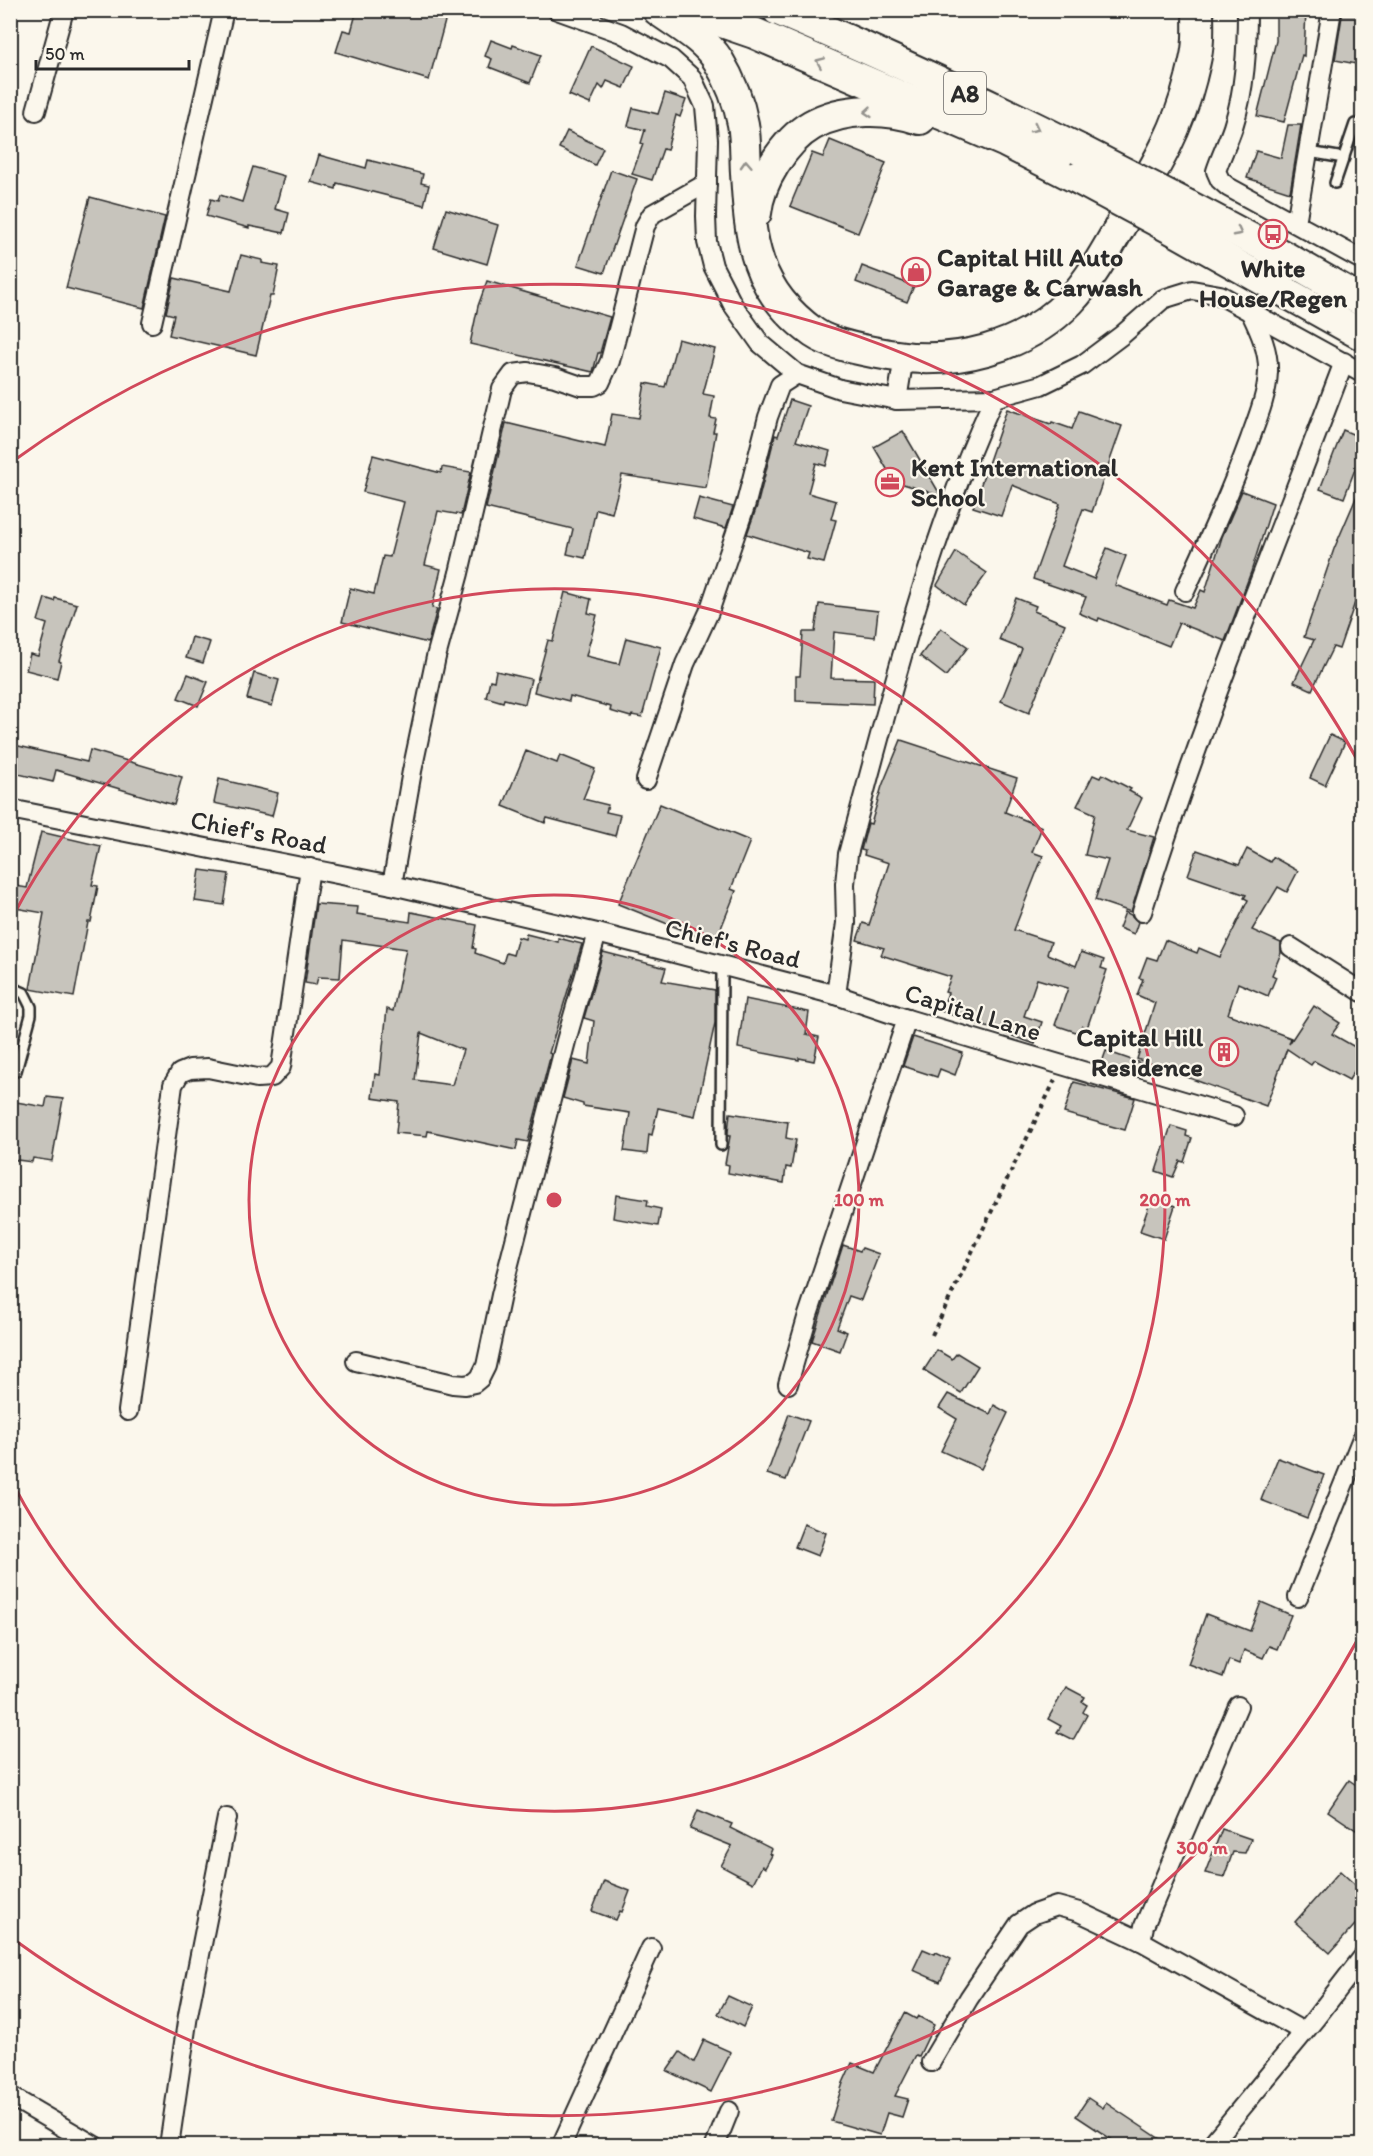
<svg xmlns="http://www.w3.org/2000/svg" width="1373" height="2156" viewBox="0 0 1373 2156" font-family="Itim,sans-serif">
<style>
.building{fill:#c7c4bc;stroke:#2b2b2b;stroke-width:1.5;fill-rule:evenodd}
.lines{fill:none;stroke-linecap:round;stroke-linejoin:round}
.service-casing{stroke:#2b2b2b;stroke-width:14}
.minor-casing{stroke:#2b2b2b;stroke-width:22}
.trunk-casing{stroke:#2b2b2b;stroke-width:34}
.path{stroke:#2b2b2b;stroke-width:4;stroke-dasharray:4.5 4.5;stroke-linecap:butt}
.service{stroke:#fbf7ec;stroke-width:9}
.minor{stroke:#fbf7ec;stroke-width:18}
.trunk{stroke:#fbf7ec;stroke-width:30}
.trunk-bridge-casing{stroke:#2b2b2b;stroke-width:34;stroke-linecap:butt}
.trunk-bridge{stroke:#fbf7ec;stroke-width:30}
.oneway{stroke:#93918c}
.ring{fill:none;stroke:#d1495b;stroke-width:3}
.labels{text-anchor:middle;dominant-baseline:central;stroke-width:4.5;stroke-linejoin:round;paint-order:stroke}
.shield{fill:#fbf7ec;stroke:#696865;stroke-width:1.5}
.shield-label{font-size:24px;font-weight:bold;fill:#2b2b2b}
.poi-label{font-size:26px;font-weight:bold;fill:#2b2b2b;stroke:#fbf7ec;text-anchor:start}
.street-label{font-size:26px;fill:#2b2b2b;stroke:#fbf7ec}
.centre{fill:#d1495b;stroke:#fbf7ec;stroke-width:3}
.ring-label{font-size:18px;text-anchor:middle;font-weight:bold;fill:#d1495b;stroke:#fbf7ec;stroke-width:4.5;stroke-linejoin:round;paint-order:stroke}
</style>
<rect width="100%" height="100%" fill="#fbf7ec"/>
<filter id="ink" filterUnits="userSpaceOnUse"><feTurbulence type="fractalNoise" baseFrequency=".0167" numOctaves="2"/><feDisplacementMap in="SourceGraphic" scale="12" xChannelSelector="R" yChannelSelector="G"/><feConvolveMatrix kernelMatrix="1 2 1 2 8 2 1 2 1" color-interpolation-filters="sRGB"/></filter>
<g filter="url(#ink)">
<g class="building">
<path d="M357,10H448L429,80L336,52L343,30L351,32Z"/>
<path d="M1276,10H1306L1304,56L1302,55L1284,122L1257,116L1276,41Z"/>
<path d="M1343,10H1353V13L1362,15V65L1335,60Z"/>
<path d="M491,40L512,48L513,45L541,55L530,83L489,67L492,59L485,56Z"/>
<path d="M591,46L634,66L624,88L607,81L603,89L599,85L590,104L569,95Z"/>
<path d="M665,93L686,100L680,117L676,115L667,150L663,149L652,180L632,174L643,144L641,143L645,130L628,126L633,108L658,114Z"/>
<path d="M1288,125H1301L1290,192L1247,178L1256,151L1281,158Z"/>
<path d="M567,131L603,148L595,165L559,148Z"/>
<path d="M830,140L886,163L858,233L790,206L812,153L823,157Z"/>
<path d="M319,155L366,168L368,160L423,174L421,183L429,185L424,205L337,183L336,189L311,182Z"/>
<path d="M253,167L284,176L275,209L289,213L284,233L249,226V228L206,216L211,199L218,201L220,195L242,202Z"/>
<path d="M611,170L637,179L604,273L578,265Z"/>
<path d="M90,197L165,217L144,308L66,288Z"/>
<path d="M446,209L498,225L487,264L434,248Z"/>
<path d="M241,255L262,260V263L279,266L273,296H270L256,355L169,335L174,315L166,313L174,278L231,291Z"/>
<path d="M862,266L914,286L907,302L856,282Z"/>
<path d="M487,281L610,317L600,353H598L593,372L470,344L478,306Z"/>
<path d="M678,339L715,349L703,394L714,396L710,418L716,419L713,432H716L706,488L622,475L612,513L596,509L585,558L567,554L573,529L486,508L506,423L605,447L612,414L639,418L645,383L665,387Z"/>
<path d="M790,400L808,406L796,441L830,451L826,466L816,463L808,493L836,501L831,519L836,520L824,563L807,559L809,553L747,534L757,506L775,435L778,436Z"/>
<path d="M1007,409L1051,424L1052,422L1072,429L1079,411L1122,426L1092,512L1083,509L1062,566L1094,579L1107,548L1126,556L1115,585L1167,605L1169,600L1193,608L1201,590L1205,592L1222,537L1242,491L1273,503L1251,572L1225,641L1179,623L1169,646L1099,618L1098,621L1079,613L1086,597L1033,579L1060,504L1012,485L1001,516L973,507Z"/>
<path d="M1343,430L1362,438V451L1344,498L1320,489Z"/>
<path d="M903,431L941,496L894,481L874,447Z"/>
<path d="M373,455L441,473L442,467L471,472L461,515L438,511L425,565L441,569L432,608L437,609L428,643L342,622L350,588L374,594L383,556L390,557L404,502L363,492Z"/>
<path d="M1362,484V582L1339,649L1333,647L1312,690L1294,682L1314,640L1304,637L1334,549Z"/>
<path d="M699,498L733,507L726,528L693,519Z"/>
<path d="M956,552L987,573L964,605L937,585Z"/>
<path d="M565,592L591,599L588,613L597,615L586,656L619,664L626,638L661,647L642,717L632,715L631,717L610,711L611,707L570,696L569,701L534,692L548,640L553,641Z"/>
<path d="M45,598L54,601L55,598L77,604L59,661L61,662L57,678L26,670L30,654L38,656L47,624L38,621Z"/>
<path d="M1016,598L1036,606L1034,611L1065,624L1029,713L1001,701L1022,649L999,640Z"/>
<path d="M819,604L878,611L875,637L834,632L831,678L874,679L873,704L796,701V676H800L803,632H815Z"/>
<path d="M941,628L968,647L946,676L920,656Z"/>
<path d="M192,637L210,642L203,663L186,658Z"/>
<path d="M496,671L531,679L525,704L504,699L503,702L486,697L490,680L494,681Z"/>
<path d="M254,673L279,680L272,706L247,699Z"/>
<path d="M188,674L208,682L198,706L178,698Z"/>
<path d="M1330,735L1345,742L1325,785L1310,778Z"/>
<path d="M901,740L1017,778L1005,812L1042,827L1032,852L1043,856L1014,930L1051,942L1047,954L1076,966L1081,952L1104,960L1101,968L1107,970L1087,1028L1082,1026L1079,1033L1055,1025L1068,988L1037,979L1024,1016L1042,1022L1035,1044L941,1011L948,993L945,992L951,977L881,955L884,948L857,940L863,923L869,925L889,863L864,855L865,851L861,850L868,823L871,824L882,786Z"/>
<path d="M10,744L87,762L90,750L182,777L174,805L56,770L53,782L10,772Z"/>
<path d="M526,751L557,763L560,755L595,769L583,799L608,805L606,812L620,815L615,836L547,818L545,823L503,806Z"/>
<path d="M1102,774L1131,789L1129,791L1142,798L1127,830L1154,837L1131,912L1095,900L1108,860L1085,855L1095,814L1077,806L1093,775L1100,778Z"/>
<path d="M219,779L278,793L272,816L214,803Z"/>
<path d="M660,804L750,841L731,889L736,891L715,943L618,904Z"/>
<path d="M41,832L101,846L92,885L98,886L91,922H88L74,997L30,989L44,913L10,907V885L27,888Z"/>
<path d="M1247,849L1270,862L1273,857L1298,871L1287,892L1278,887L1252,930L1281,943V953L1272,975L1276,977L1268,996L1238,983L1228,1014L1291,1038L1289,1044L1314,1006L1340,1023L1332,1034L1362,1051V1072L1356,1068L1349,1080L1314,1061L1311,1065L1287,1049L1266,1106L1137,1059L1155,1003L1137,995L1143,979L1139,978L1147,957L1157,960L1165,940L1197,953L1199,948L1220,957L1248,900L1244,898L1246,895L1188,875L1197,850L1239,865Z"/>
<path d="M200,870L229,874L224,905L195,901Z"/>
<path d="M316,904L358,907L357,914L410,922L411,912L477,925L473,948L476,949L475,953L503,963L506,953L513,955L518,937L525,939L526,934L558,942V938L582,944L549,1053L551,1054L528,1142L518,1140L516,1150L428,1131L427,1136L396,1133L399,1102L372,1098L375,1074L380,1075L387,1009L393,1011L406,949L343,940L340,978L318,977L316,985L305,983ZM421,1033L463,1050L452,1085L415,1080Z"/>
<path d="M1125,912L1131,915L1138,922L1134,934L1119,928Z"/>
<path d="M603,952L666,968L662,981L715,990V1023L695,1116L658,1108L652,1135L649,1134L647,1154L624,1151L630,1113L583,1106V1104L563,1098L573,1060L589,1064L594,1021L584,1018Z"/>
<path d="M745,999L809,1012L806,1034L819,1037L814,1061L799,1058V1060L738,1048Z"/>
<path d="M913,1037L963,1053L955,1075L940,1069L937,1077L903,1066Z"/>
<path d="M1106,1051L1146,1065L1142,1077L1101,1065Z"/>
<path d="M1074,1082L1135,1098L1125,1130L1064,1113Z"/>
<path d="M47,1097L63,1099L52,1161L33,1158L32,1162L10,1159V1101L45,1107Z"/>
<path d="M730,1113L788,1122L786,1138L796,1140L791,1168L786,1167L784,1183L728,1173L729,1165L725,1164L730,1136H728V1132Z"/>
<path d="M1171,1126L1187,1131L1186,1136L1192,1138L1184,1162L1180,1161L1173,1177L1156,1171Z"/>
<path d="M616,1195L648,1200L647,1206L661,1209L658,1226L613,1218Z"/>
<path d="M1152,1197L1175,1206L1164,1239L1140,1231Z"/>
<path d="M843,1245L860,1251L862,1248L879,1254L861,1300L849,1296L837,1328L847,1332L840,1351L812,1341Z"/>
<path d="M937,1350L952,1359L957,1353L978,1366L961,1393L924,1370Z"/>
<path d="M948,1394L990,1414L994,1405L1008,1413L981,1469L941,1451L957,1419L939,1408Z"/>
<path d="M789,1414L809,1421L786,1480L767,1474Z"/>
<path d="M1278,1458L1324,1475L1307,1518L1261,1500Z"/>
<path d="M804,1524L826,1533L818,1556L795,1547Z"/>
<path d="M1261,1602L1291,1615L1277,1649L1269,1646L1263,1658L1244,1650L1239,1664L1229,1660L1223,1677L1188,1664L1206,1614L1250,1631Z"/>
<path d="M1066,1687L1085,1697L1082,1702L1087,1705L1083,1712L1087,1715L1073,1740L1057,1732L1061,1726L1048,1719Z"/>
<path d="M1349,1780L1362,1789V1834L1328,1811Z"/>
<path d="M698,1810L732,1824L730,1828L772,1849L770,1854L772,1855L765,1868L762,1866L753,1883L721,1866L732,1846L690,1829Z"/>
<path d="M1222,1829L1251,1839L1245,1853L1233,1852L1224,1877L1205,1873Z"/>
<path d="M1340,1871L1362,1891V1917L1330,1953L1295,1922Z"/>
<path d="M604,1881L630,1891L622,1912L620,1911L616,1920L592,1911Z"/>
<path d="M923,1949L935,1954L936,1952L951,1959L940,1982L913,1970Z"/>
<path d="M728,1996L752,2007L743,2027L718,2014Z"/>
<path d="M905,2013L916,2019L918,2016L934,2025L919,2056L916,2055L895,2096L908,2099L902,2117L887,2113L880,2135L831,2121L843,2083L852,2063L874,2072Z"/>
<path d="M704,2040L731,2052L711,2092L667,2071L680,2052L694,2062Z"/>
<path d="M1088,2098L1103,2108L1106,2103L1169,2145H1120L1076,2116Z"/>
</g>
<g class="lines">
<g class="service-casing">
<g id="service">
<path d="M820,10V11"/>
<path d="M1309,152L1344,158"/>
<path d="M1335,183L1355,124"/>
<path d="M10,824L14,810"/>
<path d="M10,987L24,993L31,1007V1015L16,1071"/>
<path d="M721,1145L722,967"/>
</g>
</g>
<g class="minor-casing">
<g id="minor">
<path d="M557,10L621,33L671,59L692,78L705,106L708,140L706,216L707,242L713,266L733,305L760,343L797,374L840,389L897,400L994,398L1041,385L1082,365L1122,335L1163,299L1192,290L1220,295L1362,373"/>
<path d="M1247,10C1247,49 1245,90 1233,127C1228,142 1221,156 1216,171L1220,180L1228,187L1362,260"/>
<path d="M36,111L64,10"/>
<path d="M1296,223L1332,10"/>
<path d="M152,323L224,10"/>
<path d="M897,400L904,357"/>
<path d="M1185,591C1208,541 1231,491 1250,439C1258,417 1267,395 1268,372C1269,350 1259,330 1250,311"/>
<path d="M646,780L685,664L709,612L746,503L768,417L780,385L797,374"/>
<path d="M10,809L392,885L597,933L836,995L846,923L845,884L848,854C890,700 927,543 994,398"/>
<path d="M392,885L412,771L436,657L459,573L502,389L513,374L528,372L555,377L581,386H594L600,383L610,361L645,226L652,214L707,183"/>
<path d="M1142,912C1200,725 1275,545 1344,362"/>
<path d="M1291,947L1362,992"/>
<path d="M836,995L907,1019L1234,1116"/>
<path d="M356,1361L453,1384L465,1385L474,1383L480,1378L486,1366L501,1295L566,1041L597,933"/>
<path d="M788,1384L807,1318L907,1019"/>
<path d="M128,1411L173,1085L180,1073L190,1069L208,1068L257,1078L272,1077L281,1067L310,868"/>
<path d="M1298,1597L1362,1438"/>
<path d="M1141,1941L1144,1926L1238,1706"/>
<path d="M931,2062L969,1998L1019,1924L1034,1914L1057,1906L1079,1912L1141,1941L1304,2032"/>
<path d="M10,2096L95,2146"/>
<path d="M169,2146L188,2015L227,1818"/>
<path d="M561,2146L651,1948"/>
<path d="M715,2146L729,2111"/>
<path d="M1210,2146L1315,2019L1362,1958"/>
</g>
</g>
<g class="trunk-casing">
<g id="trunk">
<path d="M658,10C679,25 705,39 718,60C730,80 739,102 743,124C746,140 745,157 746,173C750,241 754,290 814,333C831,345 867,351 889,355C952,366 1024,349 1070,301C1094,276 1111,241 1129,211C1156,166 1178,130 1191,78C1193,69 1196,59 1197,50C1199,37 1198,23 1198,10"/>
<path d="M687,10L754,33L1006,142L1077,178"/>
<path d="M778,10C880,53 980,100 1078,149"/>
<path d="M1187,205L1285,257L1362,301"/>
<path d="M756,213C759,182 784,141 812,125C844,107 887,108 920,119"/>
<path d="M1176,231L1362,335"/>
</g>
</g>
<path class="path" d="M932,1335L1055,1080"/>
<use href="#service" class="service"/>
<use href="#minor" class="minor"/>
<use href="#trunk" class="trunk"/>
<g class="trunk-bridge-casing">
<g id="trunk-bridge">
<path d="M1078,149L1187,205"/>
<path d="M1077,178L1176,231"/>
</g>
</g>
<use href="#trunk-bridge" class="trunk-bridge"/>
</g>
<defs><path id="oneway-chevron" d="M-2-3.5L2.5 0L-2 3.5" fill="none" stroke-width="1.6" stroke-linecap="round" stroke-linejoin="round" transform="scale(1.5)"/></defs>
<g class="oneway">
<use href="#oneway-chevron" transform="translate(820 62) rotate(-157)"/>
<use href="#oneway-chevron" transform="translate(868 112) rotate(175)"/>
<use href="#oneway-chevron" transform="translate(1035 128) rotate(27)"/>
<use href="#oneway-chevron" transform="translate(746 164) rotate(-93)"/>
<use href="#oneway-chevron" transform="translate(1238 232) rotate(28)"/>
</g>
</g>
<g class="ring">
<circle cx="554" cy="1200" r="305"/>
<path d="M12 918A611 611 0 1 1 12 1482"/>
<path d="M1359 1637A916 916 0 0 1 16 1941M16 459A916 916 0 0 1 1359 763"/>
</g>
<defs>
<g id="bus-ring" transform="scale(1.5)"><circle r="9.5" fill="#fbf7ec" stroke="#d1495b" stroke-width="1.5"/><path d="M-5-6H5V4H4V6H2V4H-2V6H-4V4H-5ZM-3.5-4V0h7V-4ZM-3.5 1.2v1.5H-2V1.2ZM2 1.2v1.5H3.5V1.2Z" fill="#d1495b"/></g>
<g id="shop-ring" transform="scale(1.5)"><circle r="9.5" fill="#fbf7ec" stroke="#d1495b" stroke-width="1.5"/><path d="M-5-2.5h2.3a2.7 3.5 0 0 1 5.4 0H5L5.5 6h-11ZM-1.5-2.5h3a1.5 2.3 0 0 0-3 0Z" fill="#d1495b"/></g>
<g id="office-ring" transform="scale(1.5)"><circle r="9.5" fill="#fbf7ec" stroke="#d1495b" stroke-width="1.5"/><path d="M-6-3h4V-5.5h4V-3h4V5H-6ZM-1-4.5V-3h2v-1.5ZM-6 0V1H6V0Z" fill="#d1495b"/></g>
<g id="building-ring" transform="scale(1.5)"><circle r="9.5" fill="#fbf7ec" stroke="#d1495b" stroke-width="1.5"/><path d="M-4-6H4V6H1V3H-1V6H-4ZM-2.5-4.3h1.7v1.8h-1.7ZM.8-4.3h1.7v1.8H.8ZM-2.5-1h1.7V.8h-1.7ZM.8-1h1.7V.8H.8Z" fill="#d1495b"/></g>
</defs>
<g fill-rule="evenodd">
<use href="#bus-ring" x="1273" y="234"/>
<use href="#shop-ring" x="916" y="272"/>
<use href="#office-ring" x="890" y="482"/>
<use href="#building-ring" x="1224" y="1052"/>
</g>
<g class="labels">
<rect class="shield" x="944" y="72" width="42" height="42" rx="4.5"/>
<g class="shield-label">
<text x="965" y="93">A8</text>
</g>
<g class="poi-label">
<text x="937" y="257">Capital Hill Auto<tspan x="937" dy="30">Garage &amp; Carwash</tspan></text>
<text x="1273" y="268" text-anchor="middle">White<tspan x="1273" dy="30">House/Regen</tspan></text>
<text x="911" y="467">Kent International<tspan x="911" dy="30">School</tspan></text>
<text x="1203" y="1037" text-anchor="end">Capital Hill<tspan x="1203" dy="30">Residence</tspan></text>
</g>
<g class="street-label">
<text transform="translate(259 832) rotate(11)">Chief's Road</text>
<text transform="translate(733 943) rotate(14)">Chief's Road</text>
<text transform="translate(973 1012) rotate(17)">Capital Lane</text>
</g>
</g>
<circle cx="554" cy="1200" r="9" class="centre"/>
<g class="ring-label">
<text x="859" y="1206">100 m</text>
<text x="1165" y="1206">200 m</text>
<text x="1202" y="1854">300 m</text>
</g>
<rect width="1373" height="2156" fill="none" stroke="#fbf7ec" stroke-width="36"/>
<rect x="18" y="18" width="1337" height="2120" fill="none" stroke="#2b2b2b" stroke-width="2" filter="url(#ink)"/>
<path d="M36 60v9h153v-9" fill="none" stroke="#2b2b2b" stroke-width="3"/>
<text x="45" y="60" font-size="18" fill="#2b2b2b" stroke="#fbf7ec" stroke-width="4.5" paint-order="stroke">50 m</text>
</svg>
